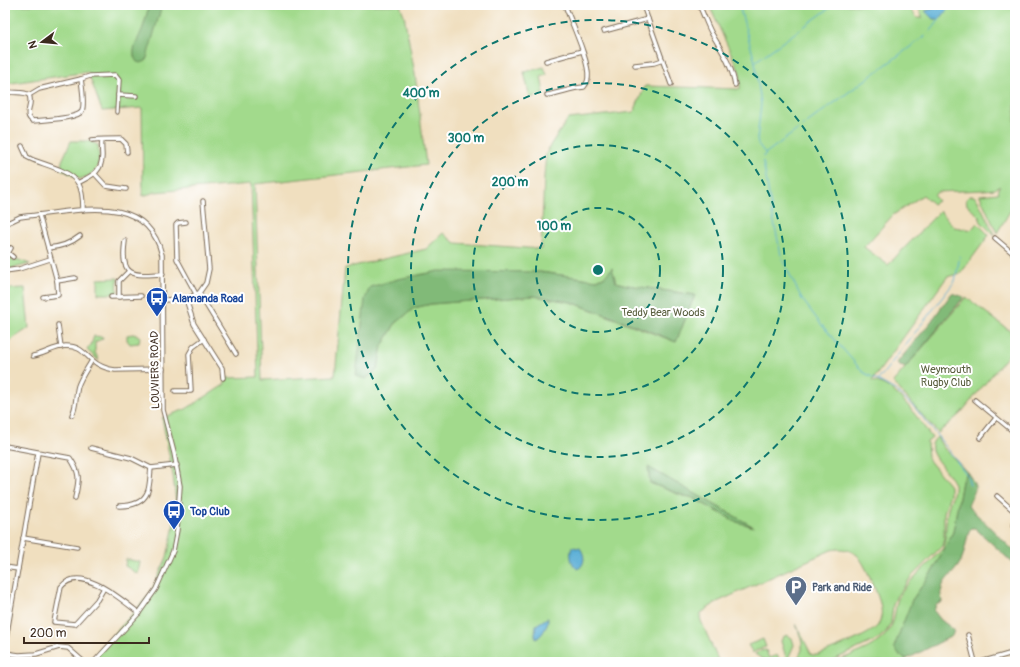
<svg xmlns="http://www.w3.org/2000/svg" width="1020" height="667" viewBox="0 0 1020 667" font-family="Pangolin,sans-serif">
<style>
.green{fill:#a2da8c;stroke:#6e8255;fill-rule:evenodd}
.forest{fill:#81ba78;stroke:#5e724b}
.water{fill:#5aaed6;stroke:#4a6c7a}
.lines{fill:none;stroke-linecap:round;stroke-linejoin:round}
.stream{stroke:#5aaed6;stroke-width:1}
.minor-casing{stroke:#7a6956;stroke-width:5.5}
.minor{stroke:#fff;stroke-width:3.5}
.ring{fill:none;stroke:#0f766e;stroke-width:2;stroke-dasharray:7 5}
.labels{text-anchor:middle;dominant-baseline:central;stroke-width:4;stroke-linejoin:round;paint-order:stroke}
.transit-label{font-size:11px;font-weight:bold;fill:#164399;stroke:#fff;text-anchor:start}
.park-label{font-size:11px;fill:#5a5f3f;stroke:#fff}
.street-label{font-size:11px;fill:#3b2a1e;stroke:#fff}
.service-label{font-size:11px;font-weight:bold;fill:#4e5e75;stroke:#fff;text-anchor:start}
.centre{fill:#0f766e;stroke:#fff;stroke-width:2}
.ring-label{font-size:12px;text-anchor:middle;font-weight:bold;fill:#0f766e;stroke:#fff;stroke-width:4;stroke-linejoin:round;paint-order:stroke}
</style>
<rect width="100%" height="100%" fill="#fff"/>
<filter id="ink" filterUnits="userSpaceOnUse"><feTurbulence type="fractalNoise" baseFrequency=".025" numOctaves="2"/><feDisplacementMap in="SourceGraphic" scale="8" xChannelSelector="R" yChannelSelector="G"/><feConvolveMatrix kernelMatrix="1 2 1 2 8 2 1 2 1" color-interpolation-filters="sRGB"/></filter>
<filter id="wash" filterUnits="userSpaceOnUse"><feTurbulence type="fractalNoise" baseFrequency=".012" numOctaves="4" result="noise"/><feDisplacementMap in="SourceGraphic" scale="16" xChannelSelector="R" yChannelSelector="G"/><feGaussianBlur stdDeviation="0.9" result="paint"/><feColorMatrix in="noise" values="0 0 0 0 0 0 0 0 0 0 0 0 0 0 0 0 0 1.4 0 .05"/><feComposite in="paint" operator="in"/></filter>
<g filter="url(#wash)">
<rect width="100%" height="100%" fill="#f0dfbf"/>
<g class="green">
<path d="M5,5H400L404,15L415,74L426,165L255,184L262,380L335,376L345,268L426,249L443,233L455,243L541,249L544,177L546,154L551,144L568,119L634,112L645,86L740,89V73L709,5H907L917,18H923L917,5H945L932,8L939,19L951,5H1015V203L997,233L980,196V195L998,193L1000,186L995,189L984,190L937,192L934,196L938,201L933,204L923,195L893,215L864,247L888,265L940,211L954,227L971,230L977,223L989,235L961,273L947,277L872,381C897,384 918,419 932,438L927,442L928,459L950,486V494L944,513V538L942,546L912,576L896,597L893,605L891,623L886,632L878,639L829,662H796L802,650V642L796,624L810,652L812,655H818C830,650 872,635 878,625C881,620 882,614 881,608C880,598 864,561 857,555C849,549 841,548 831,550L717,602L701,613L700,617L701,621L719,662H89L150,594L167,557L173,530L176,502L173,475L162,418L186,409L224,385L227,378L258,377L251,184L155,192L143,196L142,108L102,111L88,72L5,84ZM612,269L615,282L627,285L695,295L676,342L571,302L534,296L431,304L414,308L395,324L382,346L398,279L540,272L597,280L605,276ZM649,468L752,526L737,522L691,497L683,496L650,483Z"/>
<path d="M544,67L547,75L541,77L544,93L530,98L524,72Z"/>
<path d="M71,141H89L98,145C101,164 98,175 79,179L61,169L62,161Z"/>
<path d="M969,196H974L977,199L989,223L994,235L981,222L979,216L967,205L966,199Z"/>
<path d="M5,256H8L14,261L16,259L30,264L5,270Z"/>
<path d="M118,278L117,294H98V279Z"/>
<path d="M25,288L29,328L8,342L5,346V289Z"/>
<path d="M966,297L1015,335V347L960,414L938,433L893,382Z"/>
<path d="M133,334L140,336L139,343L130,344L127,340V335Z"/>
<path d="M94,336L103,337L102,339L95,342V352L99,361L87,350L91,345Z"/>
<path d="M937,437L943,447L967,472L962,481L953,532L934,569L912,600L899,655L907,659L903,662H834C855,653 885,646 893,622C896,612 895,602 901,593C913,576 930,564 943,548C947,535 945,521 948,509C950,499 955,494 954,484C951,478 947,473 943,468C936,458 925,448 937,437Z"/>
<path d="M126,559L140,562L138,574L125,566Z"/>
<path d="M787,635L792,638L794,645L787,661L781,641L783,637Z"/>
<path d="M763,639L766,647L758,649L753,653L748,645Z"/>
<path d="M766,650L769,658L777,655L780,662H782L762,659L755,654L759,651Z"/>
</g>
<g class="forest">
<path d="M149,5H162L146,61L141,63L137,62C129,52 138,40 142,30C145,22 147,13 149,5Z"/>
<path d="M612,268L616,282L627,285L695,295L676,342L650,331L571,302L534,296L431,304L414,308L395,324L382,346L378,369L366,379L356,376L365,299L370,287L398,279L439,271L540,272L597,280L605,276Z"/>
<path d="M952,293L964,297L905,368L897,363L930,323Z"/>
<path d="M648,467L754,527L737,522L691,497L684,496L650,483Z"/>
<path d="M967,472C980,491 975,487 968,506L1015,552V565L975,528H971L969,531C966,541 965,552 961,561C952,579 938,578 942,602L936,605L934,611L941,620L954,630L952,636L907,659L899,655L894,647L912,600L934,569L953,532L962,481Z"/>
</g>
<g class="water">
<path d="M945,5H951L940,19H933L925,11Z"/>
<path d="M572,547L580,548C585,555 586,564 578,569C571,566 569,554 572,547Z"/>
<path d="M547,618H548C548,626 542,636 536,639L535,635L536,625Z"/>
</g>
<g class="lines">
<g class="stream">
<path d="M739,5L755,62L761,104L757,140L758,144L765,153"/>
<path d="M930,32L940,19"/>
<path d="M756,61L834,5"/>
<path d="M763,157L766,153L925,36"/>
<path d="M763,161L773,218L782,259L802,299L820,323L863,372L895,390L915,408L947,448L967,475L970,485"/>
<path d="M879,379L955,281L960,256"/>
</g>
</g>
</g>
<g filter="url(#ink)">
<g class="lines">
<g class="minor-casing">
<g id="minor">
<path d="M643,5L671,84"/>
<path d="M699,5C704,15 707,25 712,34C722,51 732,66 735,85"/>
<path d="M604,31L648,19"/>
<path d="M546,61L582,51"/>
<path d="M635,65L654,63L663,60"/>
<path d="M5,91C13,94 23,91 29,95C34,105 22,115 33,121C43,120 78,119 82,111C85,104 82,87 81,79"/>
<path d="M29,95L39,89L81,79L90,76L115,75L119,80L117,112"/>
<path d="M118,95L136,96"/>
<path d="M547,95C560,93 571,88 584,87C586,84 588,82 588,78C590,62 571,22 565,5"/>
<path d="M92,140C102,139 111,139 121,139L126,144L127,152"/>
<path d="M22,146L27,157L31,159C44,165 70,170 78,183C83,190 83,202 83,210"/>
<path d="M95,174L106,186L126,189"/>
<path d="M78,183C90,176 102,173 102,156C102,151 101,146 102,140"/>
<path d="M39,215L57,281L58,295L43,297"/>
<path d="M186,222L178,223L176,225L177,259L196,294"/>
<path d="M5,224L20,217L27,216C76,212 146,190 162,255L163,410L174,453L180,486L177,530L173,551L156,589L139,613L94,662"/>
<path d="M995,238L1015,255"/>
<path d="M125,241C120,277 132,276 163,274"/>
<path d="M48,248C60,247 70,244 80,236"/>
<path d="M8,253L13,257"/>
<path d="M5,254L8,253L11,248"/>
<path d="M5,271L19,269L50,259"/>
<path d="M57,281L75,278"/>
<path d="M199,293L236,354"/>
<path d="M111,297L141,296"/>
<path d="M119,297V281L129,271"/>
<path d="M186,299L194,324L222,368L223,378"/>
<path d="M163,300L186,299L199,293L206,283L209,269L203,201"/>
<path d="M58,325L61,347"/>
<path d="M33,356C44,354 54,347 66,346C79,346 83,352 92,360C99,366 106,369 115,370L163,369"/>
<path d="M1014,387L1015,389"/>
<path d="M175,391H191L189,354L193,347L204,339"/>
<path d="M975,400L1015,433"/>
<path d="M72,415C77,406 75,397 78,386C81,377 87,369 92,360"/>
<path d="M980,438L996,418"/>
<path d="M5,446L70,458C81,474 79,480 75,498"/>
<path d="M91,448L131,458L151,468L177,465"/>
<path d="M997,496L1015,512"/>
<path d="M119,506C130,506 142,504 147,493C150,488 150,475 151,468"/>
<path d="M1013,526L1015,523"/>
<path d="M23,538L77,547"/>
<path d="M5,567L18,569"/>
<path d="M104,588L97,600L75,624L54,622L61,587C80,563 122,600 139,613"/>
<path d="M968,635L975,662"/>
<path d="M5,644L38,453"/>
<path d="M5,653L19,655L36,654L59,647L68,648L84,662"/>
<path d="M981,662L1009,654"/>
</g>
</g>
<use href="#minor" class="minor"/>
</g>
</g>
<g class="ring">
<circle cx="598" cy="270" r="62"/>
<circle cx="598" cy="270" r="125"/>
<circle cx="598" cy="270" r="187"/>
<circle cx="598" cy="270" r="250"/>
</g>
<defs>
<g id="bus-pin" transform="scale(1.15)"><path d="M0 17L-7.5 6A9.5 9.5 0 1 1 7.5 6Z" fill="#1a4fb4" stroke="#fff"/><path d="M-5-6H5V4H4V6H2V4H-2V6H-4V4H-5ZM-3.5-4V0h7V-4ZM-3.5 1.2v1.5H-2V1.2ZM2 1.2v1.5H3.5V1.2Z" fill="#fff"/></g>
<g id="parking-pin" transform="scale(1.15)"><path d="M0 17L-7.5 6A9.5 9.5 0 1 1 7.5 6Z" fill="#5c6f8a" stroke="#fff"/><path d="M-3.5-5.5H1a3.5 3.5 0 0 1 0 7H-1V5.5H-3.5ZM-1-3.4V-.6H.8a1.4 1.4 0 0 0 0-2.8Z" fill="#fff"/></g>
</defs>
<g fill-rule="evenodd">
<use href="#bus-pin" x="157" y="298"/>
<use href="#bus-pin" x="174" y="511"/>
<use href="#parking-pin" x="796" y="587"/>
</g>
<g class="labels">
<g class="transit-label">
<text x="172" y="298">Alamanda Road</text>
<text x="190" y="511">Top Club</text>
</g>
<g class="park-label">
<text x="663" y="312">Teddy Bear Woods</text>
<text x="946" y="369">Weymouth<tspan x="946" dy="13">Rugby Club</tspan></text>
</g>
<g class="street-label">
<text transform="translate(155 370) rotate(-91)">LOUVIERS ROAD</text>
</g>
<g class="service-label">
<text x="812" y="587">Park and Ride</text>
</g>
</g>
<circle cx="598" cy="270" r="6" class="centre"/>
<g class="ring-label">
<text x="421" y="97">400 m</text>
<text x="466" y="142">300 m</text>
<text x="510" y="186">200 m</text>
<text x="554" y="230">100 m</text>
</g>
<rect width="1020" height="667" fill="none" stroke="#fff" stroke-width="20"/>
<g transform="translate(42 42) rotate(254)" stroke="#ffffff" stroke-width="3" paint-order="stroke">
<path d="M0-3L7 15L0 10L-7 15Z" fill="#3b2a1e"/>
<text y="-6" font-size="11" font-weight="bold" text-anchor="middle" fill="#3b2a1e">N</text>
</g>
<path d="M24 637v6h125v-6" fill="none" stroke="#3b2a1e" stroke-width="2"/>
<text x="30" y="637" font-size="12" fill="#3b2a1e" stroke="#ffffff" stroke-width="3" paint-order="stroke">200 m</text>
</svg>
